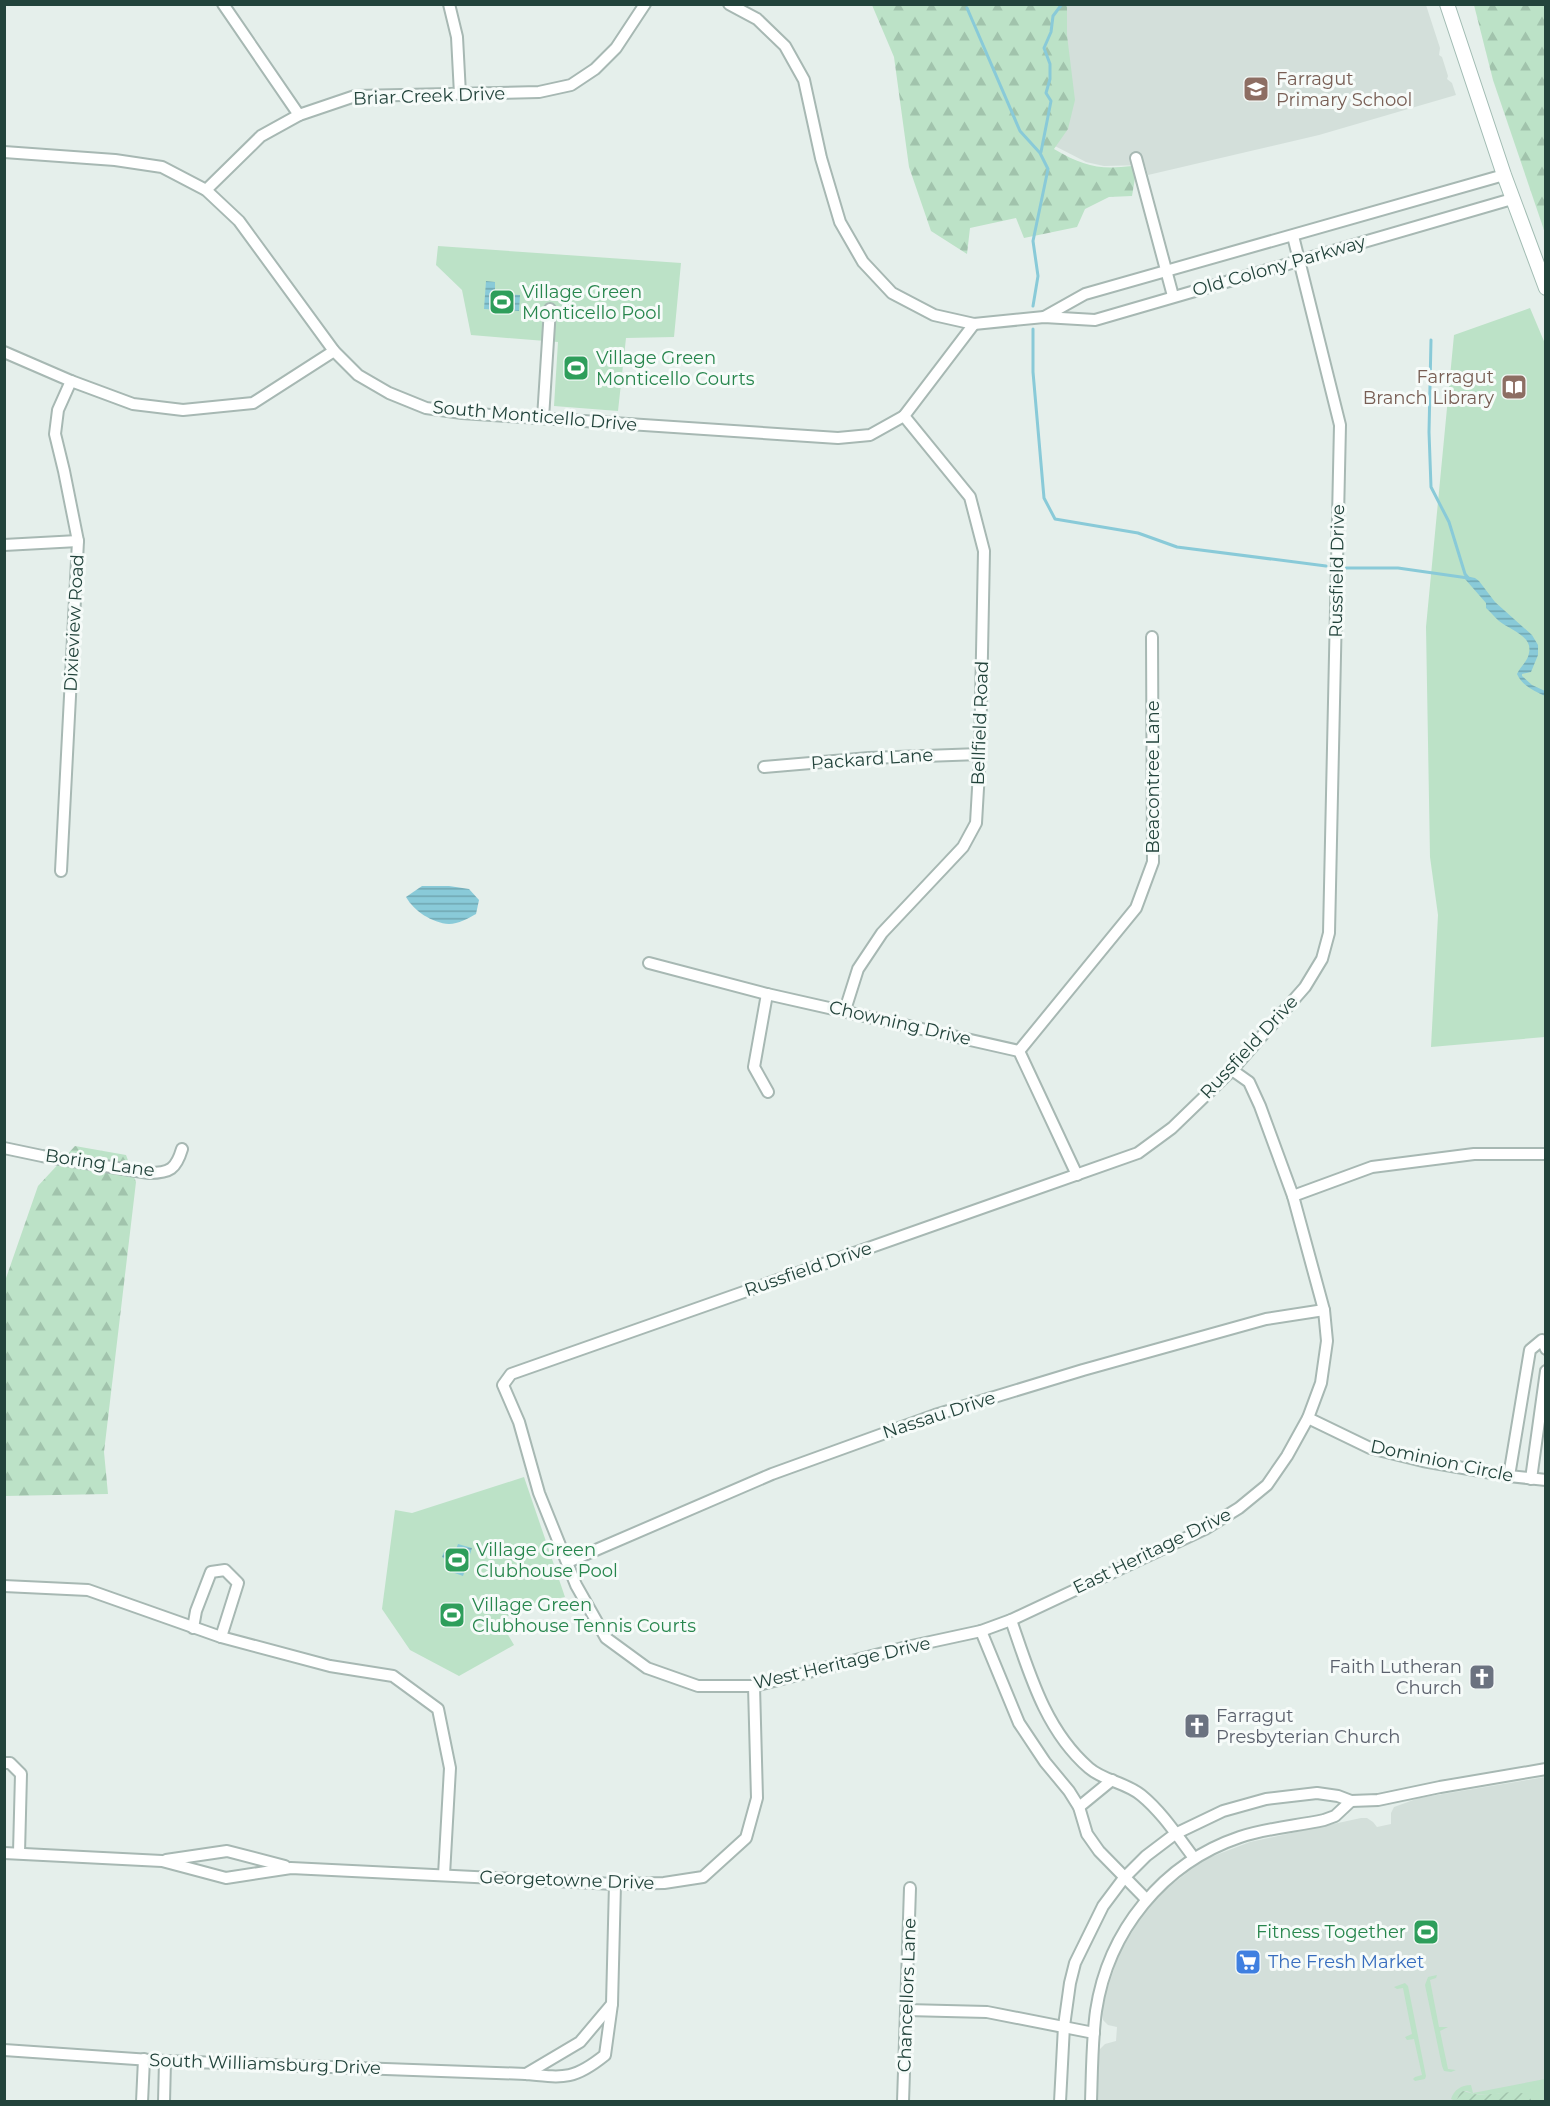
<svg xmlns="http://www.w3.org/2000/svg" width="1550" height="2106" viewBox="0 0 1550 2106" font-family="Montserrat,sans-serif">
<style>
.built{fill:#d3dfda}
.green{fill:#bce2c7}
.forest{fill:url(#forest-firs)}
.garden{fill:url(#garden-furrows)}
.water{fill:url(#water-rules)}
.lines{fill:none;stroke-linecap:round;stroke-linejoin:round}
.stream{stroke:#89cad8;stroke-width:3}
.street-casing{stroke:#a7b8b3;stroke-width:14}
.secondary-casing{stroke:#a2bcb3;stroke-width:16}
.street{stroke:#fff;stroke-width:10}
.secondary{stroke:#fff;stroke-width:14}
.labels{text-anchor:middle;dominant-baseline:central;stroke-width:6;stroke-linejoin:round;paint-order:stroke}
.education-label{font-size:18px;fill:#785e54;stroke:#f6fbf9;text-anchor:start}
.street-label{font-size:18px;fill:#22433b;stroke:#f6fbf9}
.leisure-label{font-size:18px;fill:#27864d;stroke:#f6fbf9;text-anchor:start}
.worship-label{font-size:18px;fill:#5b616d;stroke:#f6fbf9;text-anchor:end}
.shop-label{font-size:18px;fill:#366cbe;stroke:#f6fbf9;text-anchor:start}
</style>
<defs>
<pattern id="forest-firs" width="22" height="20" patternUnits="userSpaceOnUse" patternTransform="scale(1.5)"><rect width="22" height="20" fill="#bce2c7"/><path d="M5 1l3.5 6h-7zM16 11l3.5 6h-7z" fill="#a1c3ac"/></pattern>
<pattern id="garden-furrows" width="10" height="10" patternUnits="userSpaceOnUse" patternTransform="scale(1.5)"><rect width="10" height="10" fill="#bce2c7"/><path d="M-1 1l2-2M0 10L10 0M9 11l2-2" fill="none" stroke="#a1c3ac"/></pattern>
<pattern id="water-rules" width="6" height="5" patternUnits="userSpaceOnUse" patternTransform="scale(1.5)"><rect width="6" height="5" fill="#89cad8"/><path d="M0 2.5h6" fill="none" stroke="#70a6b0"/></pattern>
</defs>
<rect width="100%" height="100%" fill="#e5efeb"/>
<g class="built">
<path d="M1049,4L1426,5L1440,48L1439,55L1442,57L1448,76L1447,79L1452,83L1456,95L1319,135L1148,175L1145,165L1104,166L1086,162L1051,144Z"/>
<path d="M1545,1777V2101L1097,2102L1099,2050L1105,2044L1116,2041L1117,2027L1108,2025L1103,2020L1102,2014L1105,1996L1119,1954L1144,1912L1161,1893L1203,1860L1250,1842L1361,1818H1367L1373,1822L1377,1827L1391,1824V1813L1394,1807L1419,1798Z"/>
</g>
<g class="green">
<path d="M438,246L681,263L674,337L626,338L618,411L554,406L558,342L471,335L462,290L436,265Z"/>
<path d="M1530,308L1546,346L1545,1037L1431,1047L1438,915L1430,857L1426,627L1454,335Z"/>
<path d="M524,1477L565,1597L527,1605L500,1621L514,1645L459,1676L410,1650L382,1609L395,1510L412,1513Z"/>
<path d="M1437,1975L1436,1978L1430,1980L1439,2027H1448L1440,2031L1448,2069L1456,2070L1451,2072L1444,2071L1442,2066L1425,1985L1428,1977Z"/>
<path d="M1405,1983L1408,1986L1426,2076L1425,2079L1415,2081L1413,2079L1415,2077L1422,2075L1414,2039L1407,2040L1405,2037L1412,2034L1403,1988L1397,1989L1394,1987Z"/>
<path d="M1545,2079V2101H1532V2100L1500,2093L1493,2095L1474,2094L1467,2091H1461L1456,2101L1451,2099C1454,2090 1461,2085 1471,2085L1473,2093Z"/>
</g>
<g class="forest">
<path d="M872,5H1067V35L1075,100L1068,129L1054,149C1083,166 1099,170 1132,166L1135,178L1132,196L1109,197L1085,209L1077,227L1024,238L1016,218L970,228L967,254L931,231L909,167L894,57Z"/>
<path d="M1474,5H1545V233L1493,80Z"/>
<path d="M75,1146L126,1155L136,1182L104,1452L108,1494L5,1496V1281L38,1186Z"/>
</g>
<path class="garden" d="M1461,2091C1466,2091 1469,2093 1474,2094C1490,2098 1524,2084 1532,2101L1470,2100L1456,2101Z"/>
<g class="water">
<path d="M486,281L495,282V294L520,295L519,311L484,309Z"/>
<path d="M1466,576L1475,578L1479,581L1495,602L1532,635L1538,645V655L1531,672L1522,674V676L1532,685L1545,691V696C1535,691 1522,686 1517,674C1520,667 1528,661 1529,653C1533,636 1510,630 1499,621C1494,617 1491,612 1486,608V603L1465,579Z"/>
<path d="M422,886H449L469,889L479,900L476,914C469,918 458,924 449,924C432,923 414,911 406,897Z"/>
<path d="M458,1544L472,1548L463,1576L449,1571L451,1563L442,1557L444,1552H455Z"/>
</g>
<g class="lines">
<g class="stream">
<path d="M967,8L1020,131L1040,153L1048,169L1033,241L1038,276L1033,306"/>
<path d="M1041,152L1051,101L1046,93L1050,79V64L1044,48L1051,32L1053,16L1062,4"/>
<path d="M1033,329V372L1044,498L1055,519L1138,533L1177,547L1326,566"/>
<path d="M1431,340L1429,432L1431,487L1449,522L1465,574L1469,579"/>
<path d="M1346,568H1398L1468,578"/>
</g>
<g class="street-casing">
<g id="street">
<path d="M223,4L299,115"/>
<path d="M449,4L457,37L460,94"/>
<path d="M729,4L757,19L785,46L804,80L821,158L840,222L863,262L892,293L934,315L974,324L1044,317L1095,320L1512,199"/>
<path d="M4,152L115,160L162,167L206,190L239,221L334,351L358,375L389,393L426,408L462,413L838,438L870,435L904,416L974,324"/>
<path d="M1136,158L1173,296"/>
<path d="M206,190L261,136L299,115L355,96L539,92L571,85L595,69L616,48L645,4"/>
<path d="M1044,317L1085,294L1504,175"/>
<path d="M4,352L71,381L133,404L183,410L253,403L334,351"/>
<path d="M543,418L550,309"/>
<path d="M4,545L78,541"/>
<path d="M764,767L869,758L980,754"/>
<path d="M61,871L78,541L64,471L55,434L58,410L71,381"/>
<path d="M649,963L767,994L1019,1051L1077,1175"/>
<path d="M767,994L754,1067L768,1092"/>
<path d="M845,1010L858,969L882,933L963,847L976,823L980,754L984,551L970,497L904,416"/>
<path d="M1019,1051L1136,908L1153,862L1152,637"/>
<path d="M1232,1070L1249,1082L1260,1106L1293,1196L1324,1310L1327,1341L1321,1383L1308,1418L1287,1456L1267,1485L1239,1508L1205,1529L1011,1620L981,1631L907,1647L754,1686H698L647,1668L606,1638L576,1585L539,1493L519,1422L503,1385L511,1374L1138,1153L1172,1128L1232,1070L1305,987L1322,959L1329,933L1340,425L1293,236"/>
<path d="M4,1148L42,1156L149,1173C170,1173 176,1169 182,1149"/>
<path d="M1293,1196L1372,1167L1474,1154H1546"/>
<path d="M1308,1418L1370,1448L1423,1461L1509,1476L1546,1480"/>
<path d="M1509,1476L1530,1350L1542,1340L1546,1349"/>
<path d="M1531,1479L1546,1371"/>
<path d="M568,1562L772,1474L935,1415L1083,1370L1266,1319L1324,1310"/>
<path d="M4,1586L88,1590L221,1637L330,1666L393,1676L438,1709L450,1768L444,1875"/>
<path d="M1011,1620C1029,1672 1045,1730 1089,1768C1104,1781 1125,1782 1141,1795C1162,1812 1178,1837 1194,1858"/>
<path d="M193,1628L196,1611L211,1572L225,1570L238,1583L221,1637"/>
<path d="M981,1631L1019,1723L1045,1762L1069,1791L1079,1807L1087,1834L1099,1851L1146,1899"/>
<path d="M4,1763H10L21,1774L19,1853"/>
<path d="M1079,1807L1112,1780"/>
<path d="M4,1853L162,1861L226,1878L291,1868L615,1884L664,1883L703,1877L746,1838L757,1798L754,1686"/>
<path d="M166,1860L227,1851L285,1866"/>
<path d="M906,2010L987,2012L1094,2033"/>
<path d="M4,2050L165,2061L526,2074C564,2078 574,2080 605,2055L612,2004L615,1884"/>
<path d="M526,2074L580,2042L612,2004"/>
<path d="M142,2102L144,2059"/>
<path d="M164,2102L165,2061"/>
<path d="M903,2102L910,1888"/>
<path d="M1060,2102L1064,2026L1070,1983L1075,1963L1103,1906L1124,1878L1146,1856L1175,1834L1223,1811L1266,1799L1317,1793L1338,1796L1351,1801L1378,1800L1440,1787L1546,1769"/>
<path d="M1091,2102C1092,2071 1092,2040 1096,2011C1108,1931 1163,1863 1240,1837C1267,1828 1296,1826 1324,1820L1335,1816L1351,1801"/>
</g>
</g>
<g class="secondary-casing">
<path id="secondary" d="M1447,4L1504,175L1546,288"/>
</g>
<use href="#street" class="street"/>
<use href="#secondary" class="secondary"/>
</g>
<defs>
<g id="school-square" transform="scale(1.35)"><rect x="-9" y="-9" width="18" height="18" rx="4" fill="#8d6e63" stroke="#f6fbf9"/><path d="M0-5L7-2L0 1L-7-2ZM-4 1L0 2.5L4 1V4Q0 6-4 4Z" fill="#fff"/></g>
<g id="stadium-square" transform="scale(1.35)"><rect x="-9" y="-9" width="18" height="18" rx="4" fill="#2e9e5b" stroke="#f6fbf9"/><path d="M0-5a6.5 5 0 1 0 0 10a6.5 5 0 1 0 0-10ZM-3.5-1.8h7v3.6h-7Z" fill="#fff"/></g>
<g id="library-square" transform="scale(1.35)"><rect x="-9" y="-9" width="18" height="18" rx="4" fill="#8d6e63" stroke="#f6fbf9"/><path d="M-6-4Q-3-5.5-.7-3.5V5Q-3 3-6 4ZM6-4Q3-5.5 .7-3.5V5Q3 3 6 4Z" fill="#fff"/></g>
<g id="church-square" transform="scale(1.35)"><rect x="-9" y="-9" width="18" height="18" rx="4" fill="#6b7280" stroke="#f6fbf9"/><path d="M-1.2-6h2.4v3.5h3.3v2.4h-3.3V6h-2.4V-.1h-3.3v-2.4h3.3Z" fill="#fff"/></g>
<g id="supermarket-square" transform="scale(1.35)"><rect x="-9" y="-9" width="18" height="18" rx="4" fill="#3f7fe0" stroke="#f6fbf9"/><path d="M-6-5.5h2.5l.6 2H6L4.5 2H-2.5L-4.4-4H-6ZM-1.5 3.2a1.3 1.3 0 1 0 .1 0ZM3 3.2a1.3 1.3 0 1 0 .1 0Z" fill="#fff"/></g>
</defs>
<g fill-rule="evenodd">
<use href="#school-square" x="1256" y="89"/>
<use href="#stadium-square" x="502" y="302"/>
<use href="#stadium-square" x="576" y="368"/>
<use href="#library-square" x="1514" y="387"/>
<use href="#stadium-square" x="457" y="1560"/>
<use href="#stadium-square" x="452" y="1615"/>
<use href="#church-square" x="1482" y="1677"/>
<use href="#church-square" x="1197" y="1726"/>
<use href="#stadium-square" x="1426" y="1932"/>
<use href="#supermarket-square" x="1248" y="1962"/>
</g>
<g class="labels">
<g class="education-label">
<text x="1276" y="79">Farragut<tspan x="1276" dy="21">Primary School</tspan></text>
<text x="1494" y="377" text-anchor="end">Farragut<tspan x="1494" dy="21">Branch Library</tspan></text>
</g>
<g class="street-label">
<text transform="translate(429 96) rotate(-2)">Briar Creek Drive</text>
<text transform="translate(1279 266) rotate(-16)">Old Colony Parkway</text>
<text transform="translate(535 416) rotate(5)">South Monticello Drive</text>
<text transform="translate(1337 571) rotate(-89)">Russfield Drive</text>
<text transform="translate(74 623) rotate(-87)">Dixieview Road</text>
<text transform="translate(980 723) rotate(-88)">Bellfield Road</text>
<text transform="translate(872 759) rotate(-4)">Packard Lane</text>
<text transform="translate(1153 777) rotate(-90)">Beacontree Lane</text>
<text transform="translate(900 1023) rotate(13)">Chowning Drive</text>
<text transform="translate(1249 1047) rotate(-47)">Russfield Drive</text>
<text transform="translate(100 1163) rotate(8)">Boring Lane</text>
<text transform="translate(808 1269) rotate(-19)">Russfield Drive</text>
<text transform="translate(939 1415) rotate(-18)">Nassau Drive</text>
<text transform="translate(1442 1461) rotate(12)">Dominion Circle</text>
<text transform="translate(1152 1551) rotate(-26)">East Heritage Drive</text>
<text transform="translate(842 1663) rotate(-13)">West Heritage Drive</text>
<text transform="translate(567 1880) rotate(2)">Georgetowne Drive</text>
<text transform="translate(907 1995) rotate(-88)">Chancellors Lane</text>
<text transform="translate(265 2064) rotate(2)">South Williamsburg Drive</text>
</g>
<g class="leisure-label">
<text x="522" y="292">Village Green<tspan x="522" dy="21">Monticello Pool</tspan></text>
<text x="596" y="358">Village Green<tspan x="596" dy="21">Monticello Courts</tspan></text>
<text x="476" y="1550">Village Green<tspan x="476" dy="21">Clubhouse Pool</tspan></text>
<text x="472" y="1605">Village Green<tspan x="472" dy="21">Clubhouse Tennis Courts</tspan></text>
<text x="1406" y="1932" text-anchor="end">Fitness Together</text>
</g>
<g class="worship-label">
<text x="1462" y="1667">Faith Lutheran<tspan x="1462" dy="21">Church</tspan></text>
<text x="1216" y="1716" text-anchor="start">Farragut<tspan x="1216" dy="21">Presbyterian Church</tspan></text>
</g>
<g class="shop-label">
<text x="1268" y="1962">The Fresh Market</text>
</g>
</g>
<rect width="1550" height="2106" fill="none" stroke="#22433b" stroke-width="12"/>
</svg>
